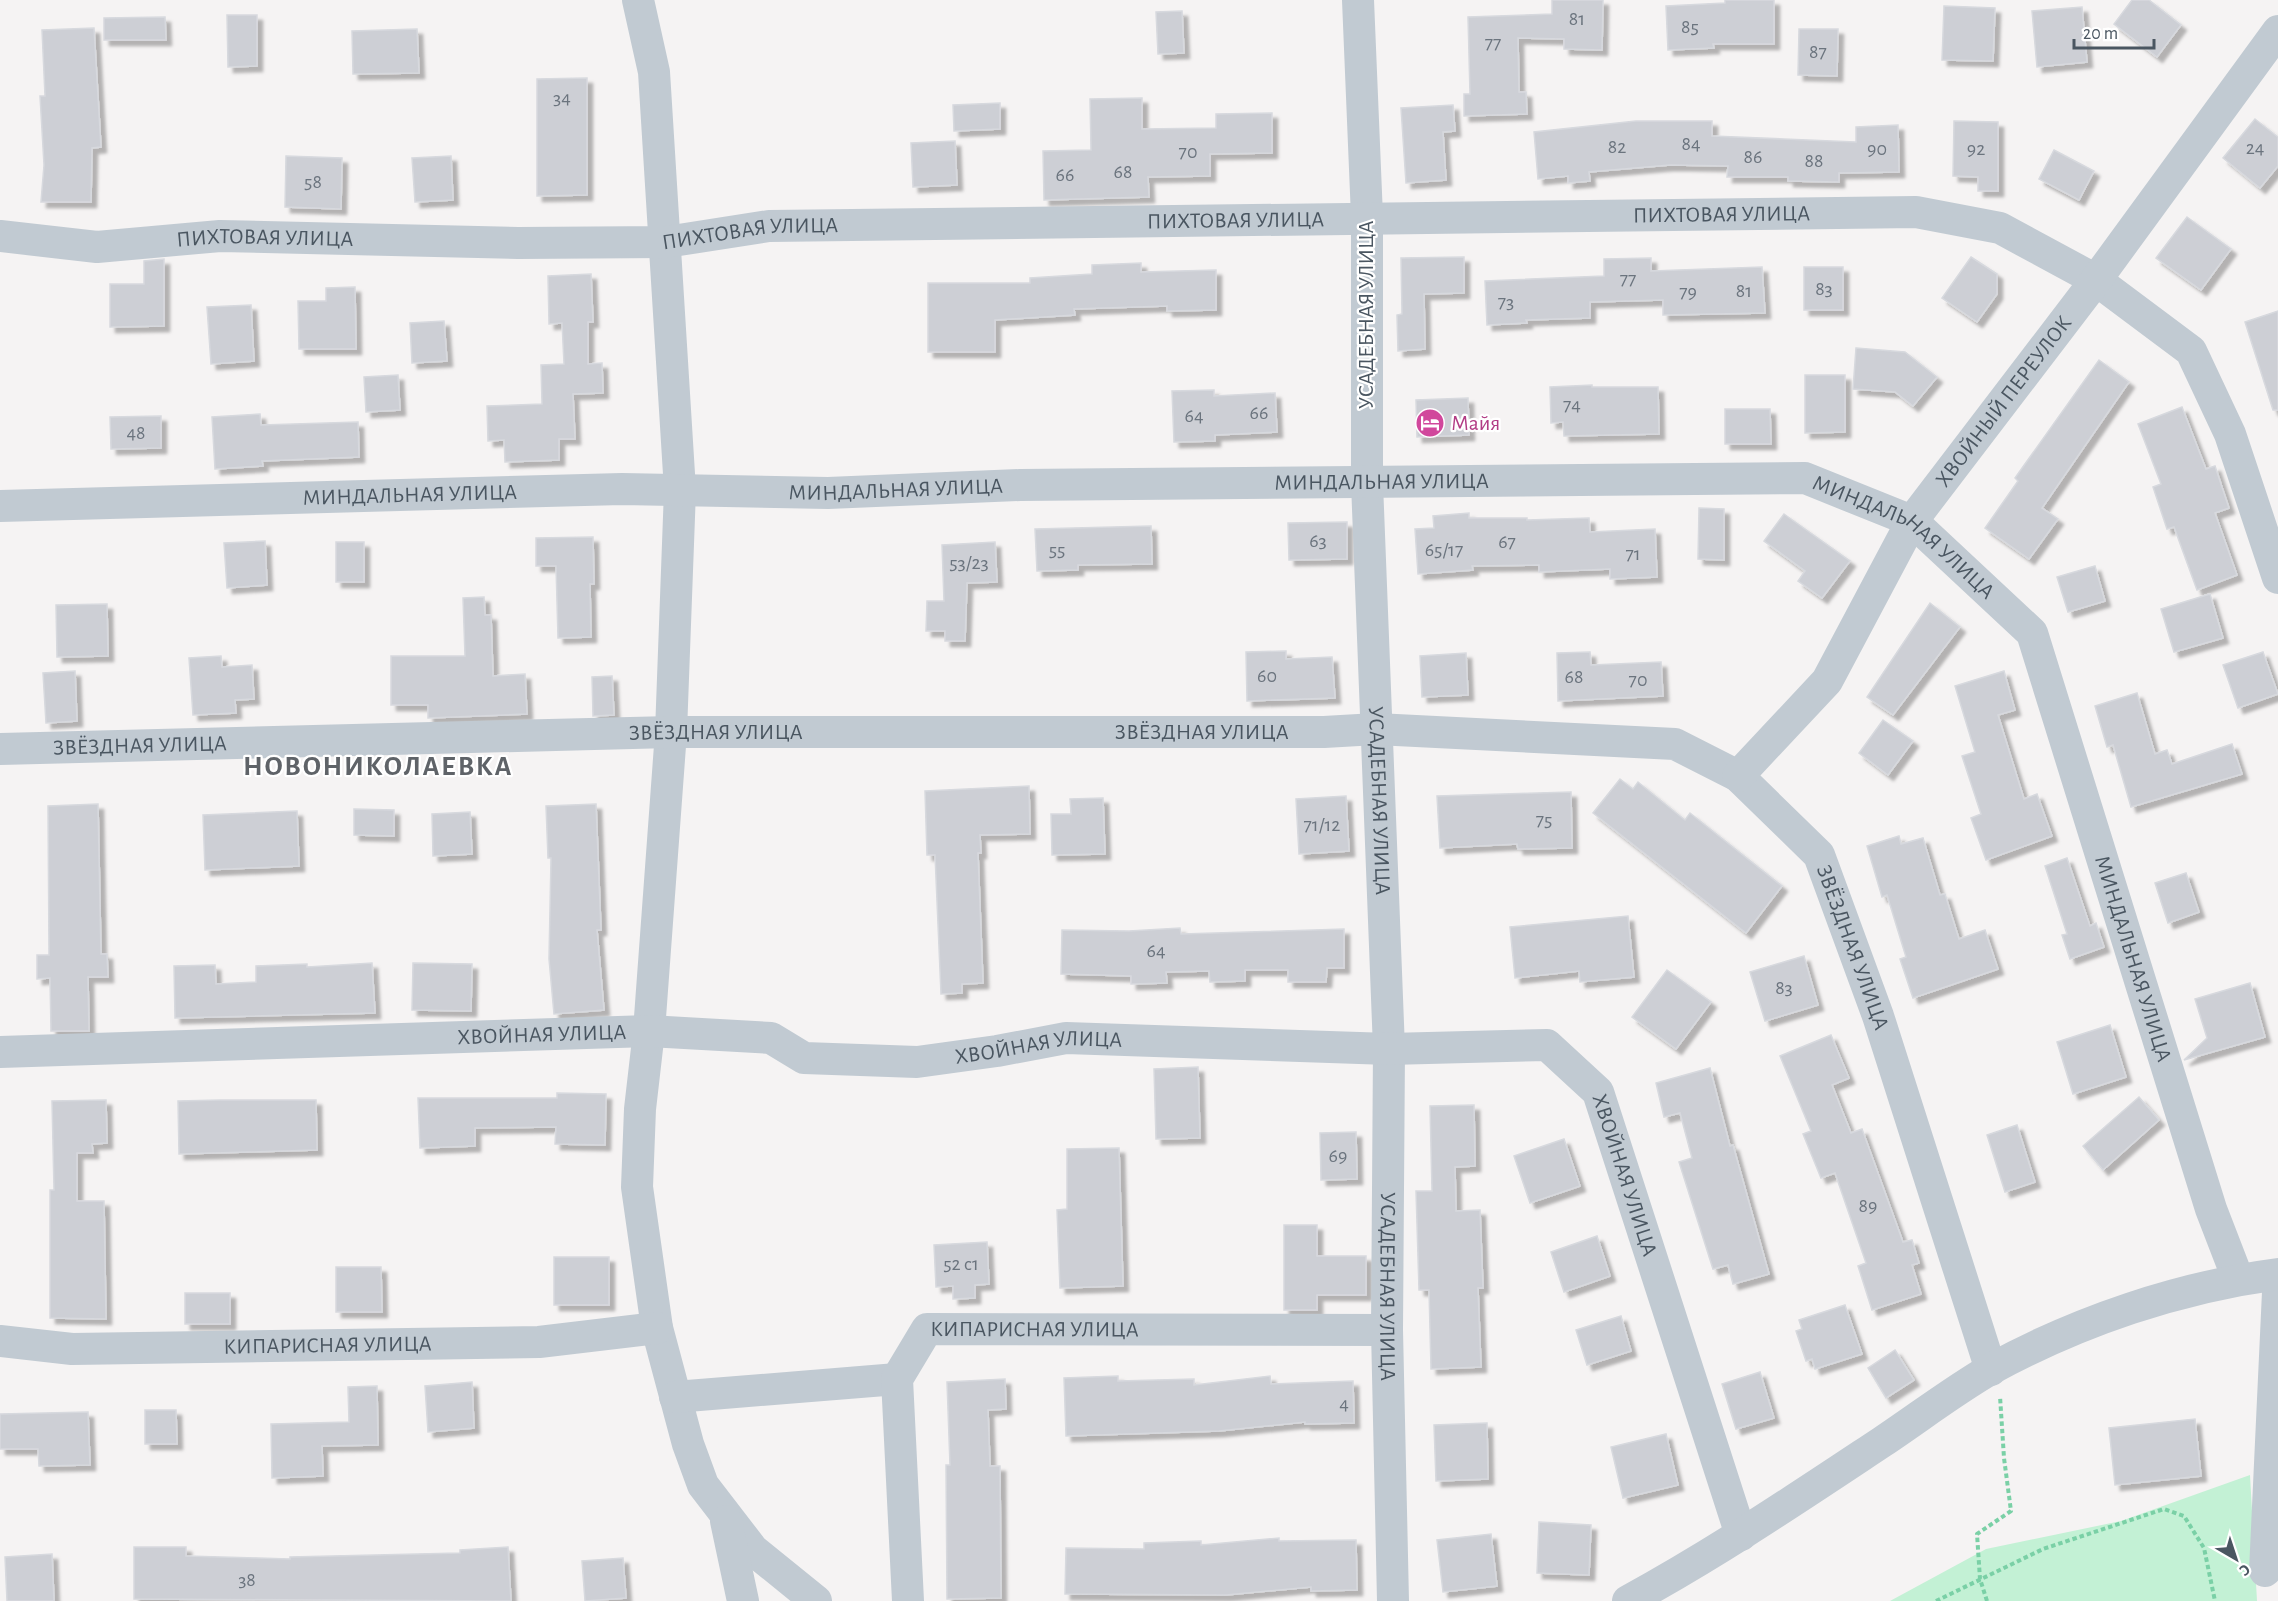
<svg xmlns="http://www.w3.org/2000/svg" width="2278" height="1601" viewBox="0 0 2278 1601" font-family="'Alegreya Sans',sans-serif">
<style>
.green{fill:#c3f1d5}
.building{fill:#cdcfd5;stroke:#d7d9de;stroke-width:1.5;filter:url(#shadow)}
.lines{fill:none;stroke-linecap:round;stroke-linejoin:round}
.path{stroke:#7ad0a6;stroke-width:4;stroke-dasharray:4.5 3;stroke-linecap:butt}
.minor{stroke:#c1cad2;stroke-width:32}
.labels{text-anchor:middle;dominant-baseline:central;stroke-width:4.5;stroke-linejoin:round;paint-order:stroke}
.number-label{font-size:20px;fill:#6b747e}
.street-label{font-size:22px;fill:#4a5661;stroke:#fff}
.hotel-label{font-size:22px;fill:#b23c85;stroke:#fff;text-anchor:start}
.district-label{font-size:28px;font-weight:bold;letter-spacing:1.5px;fill:#5f6368;stroke:#fff}
</style>
<defs>
<filter id="shadow"><feDropShadow dx="5.5" dy="5.5" stdDeviation="1.5" flood-color="#0004"/></filter>
</defs>
<rect width="100%" height="100%" fill="#f5f3f3"/>
<path class="green" d="M2250,1475L2257,1601H1890L1986,1549L2121,1521Z"/>
<g class="building">
<path d="M1552,0H1603L1602,50L1564,49V39L1518,38L1519,92H1526L1527,114L1464,116V94H1470L1468,17L1552,14Z"/>
<path d="M1725,0H1774V44H1713L1714,48L1668,50L1666,6L1725,3Z"/>
<path d="M2132,0H2149L2181,25L2157,57L2114,24Z"/>
<path d="M1944,6L1995,8L1993,61L1942,60Z"/>
<path d="M2082,7L2087,62L2037,67L2032,11Z"/>
<path d="M1182,11L1184,53L1158,54L1156,12Z"/>
<path d="M227,15H257V66L228,67Z"/>
<path d="M165,17L166,40H104V18Z"/>
<path d="M94,28L101,147L92,148L91,202H41L44,165L40,96H45L42,30Z"/>
<path d="M417,29L419,73L353,74L352,31Z"/>
<path d="M1799,29H1838L1837,76L1798,75Z"/>
<path d="M587,78V195L537,196V79Z"/>
<path d="M1142,98V129L1216,128V114L1272,113V153L1210,154V176L1148,177L1149,197L1044,200L1043,151L1091,150L1090,99Z"/>
<path d="M1000,103V129L954,131L953,105Z"/>
<path d="M1453,105L1455,131L1443,132L1446,180L1406,183L1401,108Z"/>
<path d="M2255,119L2278,137V166L2260,188L2223,158Z"/>
<path d="M1636,121H1712V136L1856,142V127L1898,125L1899,172L1839,173V182L1788,181V177H1727L1728,166L1670,165L1589,172L1590,181L1568,183V176L1538,179L1534,132Z"/>
<path d="M1954,121L1998,122V191H1978V177L1953,176Z"/>
<path d="M955,141L957,185L913,187L911,143Z"/>
<path d="M2054,150L2094,171L2079,200L2039,179Z"/>
<path d="M286,156L342,158L341,209L285,207Z"/>
<path d="M451,156L453,200L415,202L412,158Z"/>
<path d="M2187,217L2231,249L2201,290L2156,258Z"/>
<path d="M1464,257V293L1424,294L1425,349L1398,351L1397,315L1402,314L1401,258Z"/>
<path d="M1971,257L1997,274V294L1977,322L1942,298Z"/>
<path d="M1651,258V271L1762,267L1765,313L1663,315V300L1590,302V318L1526,320L1527,323L1487,325L1485,281L1604,276V259Z"/>
<path d="M164,259V326L110,327V284H144V261Z"/>
<path d="M1141,263V272L1216,270V310L1167,311V306L1074,309L1075,315L995,320V352H928V283H1030V278L1092,274V265Z"/>
<rect x="1804" y="267" width="39" height="43"/>
<path d="M591,274L593,322H588V364L602,363L603,393L573,394L575,439H559V460L505,462L504,440L488,441L487,406L542,404L541,365L564,364L562,323L549,324L548,276Z"/>
<path d="M355,287L356,349H299L298,301H326V288Z"/>
<path d="M251,305L254,361L211,364L207,307Z"/>
<path d="M2278,311V410H2273L2245,322Z"/>
<path d="M444,321L447,361L412,363L410,323Z"/>
<path d="M1856,348L1905,352L1937,377L1913,406L1895,392L1853,389Z"/>
<path d="M2099,360L2129,382L2042,508L2058,519L2029,559L1985,528L2018,481L2015,478Z"/>
<path d="M398,375L400,410L366,412L364,377Z"/>
<path d="M1805,375H1845V432L1805,433Z"/>
<path d="M1592,385V387H1658L1659,434L1564,436L1563,422L1551,423L1550,387Z"/>
<path d="M1214,390V396L1275,393L1277,432L1215,435V441L1174,442L1172,391Z"/>
<path d="M1468,398L1469,435L1417,437L1416,400Z"/>
<path d="M2182,407L2206,469L2215,466L2229,508L2215,513L2237,575L2197,590L2174,527L2167,529L2153,487L2161,484L2138,424Z"/>
<path d="M1725,409H1770L1771,444H1725Z"/>
<path d="M260,414L261,425L358,422L359,457L262,461L263,466L215,469L212,417Z"/>
<path d="M161,416V448L111,449L110,417Z"/>
<path d="M1699,508L1724,509V560L1698,559Z"/>
<path d="M1469,513V518H1527V520L1589,518L1590,532L1655,529L1657,577L1610,579V569L1539,572V565L1472,566L1473,570L1418,574L1415,529L1434,528L1433,516Z"/>
<path d="M1784,514L1850,561L1822,598L1798,581L1805,571L1764,541Z"/>
<path d="M1347,522V559L1289,560L1288,523Z"/>
<path d="M1151,526L1152,564L1078,565V570L1037,571L1035,529Z"/>
<path d="M593,537L594,584H590L591,637L558,638L556,566H536V538Z"/>
<path d="M265,541L267,585L227,588L224,543Z"/>
<rect x="336" y="542" width="28" height="40"/>
<path d="M995,542L997,582L967,583L965,641H945V631H926L927,601H944L942,545Z"/>
<path d="M2095,566L2105,601L2068,612L2057,577Z"/>
<path d="M2210,594L2223,638L2174,652L2161,609Z"/>
<path d="M484,597L485,615H491L493,676L525,674L527,714L428,718V705H391V656H465L463,598Z"/>
<path d="M1930,603L1960,627L1893,715L1867,697Z"/>
<path d="M107,604L108,656L57,657L56,605Z"/>
<path d="M1286,651V659L1332,657L1335,698L1247,701L1246,652Z"/>
<path d="M1590,652L1591,665L1661,662L1663,696L1558,701L1557,653Z"/>
<path d="M2263,652L2278,694L2238,708L2223,665Z"/>
<path d="M1466,653L1468,695L1422,697L1420,656Z"/>
<path d="M221,656L222,667L252,665L254,699L235,700L236,713L193,715L189,658Z"/>
<path d="M75,671L77,721L46,723L43,673Z"/>
<path d="M2004,671L2015,710L1998,715L2024,799L2037,794L2052,836L1986,860L1971,818L1981,814L1962,756L1975,752L1955,686Z"/>
<path d="M612,676L614,715L593,716L592,677Z"/>
<path d="M2137,693L2155,754L2167,750L2172,764L2232,744L2242,774L2131,807L2113,745L2107,747L2095,706Z"/>
<path d="M1883,720L1913,741L1888,775L1859,753Z"/>
<path d="M1620,779L1633,789L1638,782L1685,820L1690,813L1782,886L1746,933L1593,813Z"/>
<path d="M1029,786L1030,834L980,835L981,853H978L983,983L962,984V993L941,994L935,855H927L925,791Z"/>
<path d="M1571,792L1572,848L1518,849L1517,844L1440,848L1437,796Z"/>
<path d="M1346,796L1349,851L1299,854L1296,799Z"/>
<path d="M1103,798L1105,854L1052,855L1051,814H1071L1070,799Z"/>
<path d="M98,804L101,954H107L108,977H88L89,1031H51L50,978L37,979V955H49L48,806Z"/>
<path d="M596,804L601,930H597L604,1010L554,1014L549,959L551,858H548L546,806Z"/>
<path d="M354,809L394,810V836L354,835Z"/>
<path d="M297,811L299,866L205,870L203,815Z"/>
<path d="M470,812L472,854L433,856L432,814Z"/>
<path d="M1899,836L1901,844L1923,838L1940,895L1945,894L1959,939L1985,930L1998,969L1913,998L1900,959L1906,957L1887,895L1882,897L1867,846Z"/>
<path d="M2067,858L2090,926L2096,923L2104,947L2070,959L2062,935L2067,934L2045,866Z"/>
<path d="M2186,873L2199,912L2168,923L2155,883Z"/>
<path d="M1628,916L1634,977L1580,982L1579,971L1515,978L1510,927Z"/>
<path d="M1180,928L1181,934L1344,929V968H1327L1326,982H1288V970H1245V981L1210,982L1209,971L1166,972L1167,983L1131,984V976L1061,974L1062,930L1129,931Z"/>
<path d="M1804,956L1818,1005L1765,1021L1750,972Z"/>
<path d="M372,963L375,1013L175,1018L174,966L215,965L216,984L256,982V966L307,964V967Z"/>
<path d="M413,963L472,964L471,1011L412,1010Z"/>
<path d="M1667,970L1711,1002L1676,1049L1632,1017Z"/>
<path d="M2250,983L2265,1037L2184,1060L2207,1038L2195,999Z"/>
<path d="M2110,1025L2126,1077L2073,1094L2057,1042Z"/>
<path d="M1831,1035L1849,1078L1832,1085L1851,1133L1862,1129L1903,1242L1912,1240L1919,1263L1912,1265L1921,1294L1872,1310L1858,1266L1866,1263L1835,1173L1821,1178L1803,1134L1811,1131L1780,1056Z"/>
<path d="M1198,1067L1200,1138L1156,1139L1154,1069Z"/>
<path d="M1710,1068L1730,1146L1733,1145L1769,1274L1733,1284L1728,1265L1713,1269L1679,1162L1692,1158L1680,1113L1664,1117L1656,1083Z"/>
<path d="M557,1093L606,1094L605,1145L555,1144L556,1127L475,1128V1146L420,1148L418,1098H557Z"/>
<path d="M2139,1097L2159,1120L2103,1170L2083,1146Z"/>
<path d="M106,1100L107,1143L92,1144L93,1153H77V1201H104L106,1319L50,1318V1190H54L52,1101Z"/>
<path d="M221,1100H316L317,1150L179,1154L178,1101Z"/>
<path d="M1474,1105L1475,1166L1455,1167L1456,1211L1480,1210L1483,1288H1478L1481,1367L1431,1369L1429,1290H1419L1416,1191H1432L1430,1106Z"/>
<path d="M2017,1125L2035,1182L2005,1192L1987,1135Z"/>
<path d="M1356,1132L1357,1179L1321,1180L1320,1133Z"/>
<path d="M1564,1139L1580,1186L1530,1203L1514,1156Z"/>
<path d="M1119,1148L1123,1286L1060,1288L1057,1210L1067,1209V1149Z"/>
<path d="M1284,1225H1317V1256H1366V1295H1317V1310H1284Z"/>
<path d="M1597,1236L1610,1276L1564,1292L1551,1252Z"/>
<path d="M987,1242L989,1284L975,1285V1298L953,1299V1286L936,1287L934,1245Z"/>
<rect x="554" y="1257" width="55" height="48"/>
<path d="M336,1267H381L382,1312H336Z"/>
<rect x="185" y="1293" width="45" height="31"/>
<path d="M1845,1305L1862,1354L1815,1369L1812,1359L1806,1361L1796,1331L1802,1329L1799,1320Z"/>
<path d="M1621,1316L1631,1351L1587,1365L1576,1330Z"/>
<path d="M1895,1350L1914,1380L1886,1398L1868,1368Z"/>
<path d="M1760,1372L1774,1418L1736,1429L1722,1384Z"/>
<path d="M1118,1376V1381L1194,1379V1385L1270,1376L1271,1384L1353,1381L1354,1423L1305,1424V1422L1219,1431L1066,1436L1064,1378Z"/>
<path d="M1005,1379L1006,1409L988,1410L990,1466H1000L1001,1598L947,1599L946,1465H950L947,1382Z"/>
<path d="M472,1382L474,1428L428,1432L425,1386Z"/>
<path d="M377,1386L378,1445L322,1446L323,1476L272,1478L271,1424L349,1422L348,1387Z"/>
<path d="M145,1410H176L177,1444H145Z"/>
<path d="M88,1412L90,1465L39,1466L38,1449H0V1414Z"/>
<path d="M2195,1419L2201,1476L2115,1485L2109,1428Z"/>
<path d="M1487,1423L1488,1479L1436,1481L1434,1425Z"/>
<path d="M1666,1434L1678,1485L1623,1498L1611,1447Z"/>
<path d="M1539,1522L1591,1525L1589,1575L1537,1573Z"/>
<path d="M1491,1534L1497,1586L1443,1592L1437,1540Z"/>
<path d="M1279,1538V1541L1356,1540L1357,1590L1311,1591V1587L1226,1595L1065,1594L1066,1548L1144,1549V1543L1201,1541V1545Z"/>
<path d="M134,1547H186V1556L290,1559V1557L460,1553V1550L508,1547L511,1601L134,1599Z"/>
<path d="M52,1554L54,1601H7L5,1557Z"/>
<path d="M623,1558L626,1598L585,1601L582,1561Z"/>
</g>
<g class="lines">
<g class="path">
<path d="M1936,1601L2043,1549L2164,1509L2184,1516L2204,1548L2215,1601"/>
<path d="M1987,1601L1980,1579L1977,1534L2011,1511L2004,1458L2000,1396"/>
</g>
<g class="minor">
<path d="M638,0L654,72L680,490L671,732L649,1031L640,1109L637,1187L657,1328L688,1444L703,1485L753,1550L816,1601"/>
<path id="s1" d="M1358,0L1367,217V483L1389,1049L1387,1330L1393,1601"/>
<path id="s2" d="M0,236L97,247L220,236L518,243L666,242L769,226L1916,212L2000,228L2096,280L2191,351L2230,434L2278,578"/>
<path id="s3" d="M0,506L622,489L828,493L1020,485L1805,478L1912,521L2032,633L2211,1209L2238,1279"/>
<path id="s4" d="M0,749L671,732H1324L1376,729L1675,744L1738,776L1819,855L1878,1016L1991,1370"/>
<path id="s5" d="M1738,776L1827,681L1912,521L2096,280L2278,31"/>
<path id="s6" d="M0,1052L649,1031L771,1038L804,1058L917,1062L997,1051L1066,1038L1389,1049L1547,1045L1598,1092L1741,1535"/>
<path id="s7" d="M0,1341L72,1349L539,1342L657,1328"/>
<path d="M675,1397L897,1379"/>
<path d="M726,1521L743,1601"/>
<path d="M2265,1571L2278,1292"/>
<path id="s8" d="M908,1601L897,1379L927,1329L1387,1330"/>
<path d="M1628,1601C1716,1553 1799,1497 1882,1442C1918,1418 1953,1391 1991,1369C2079,1321 2179,1287 2278,1274"/>
</g>
</g>
<defs>
<g id="hotel-disc" transform="scale(1.5)"><circle r="9.5" fill="#d1479c" stroke="#fff"/><path d="M-6-4.5h1.5V1H6V5H4.5V3h-9V5H-6ZM-4 0a1.8 1.8 0 1 1 3.6 0ZM.5 0V-2.5h3Q6-2.5 6 0Z" fill="#fff"/></g>
</defs>
<g fill-rule="evenodd">
<use href="#hotel-disc" x="1430" y="423"/>
</g>
<g class="labels">
<g class="number-label">
<text x="1577" y="19">81</text>
<text x="1690" y="27">85</text>
<text x="1493" y="43">77</text>
<text x="1818" y="52">87</text>
<text x="562" y="98">34</text>
<text x="1691" y="144">84</text>
<text x="1617" y="147">82</text>
<text x="2255" y="148">24</text>
<text x="1877" y="149">90</text>
<text x="1976" y="149">92</text>
<text x="1188" y="152">70</text>
<text x="1753" y="157">86</text>
<text x="1814" y="161">88</text>
<text x="1123" y="172">68</text>
<text x="1065" y="175">66</text>
<text x="313" y="182">58</text>
<text x="1628" y="279">77</text>
<text x="1824" y="289">83</text>
<text x="1744" y="291">81</text>
<text x="1688" y="292">79</text>
<text x="1506" y="302">73</text>
<text x="1572" y="405">74</text>
<text x="1259" y="413">66</text>
<text x="1194" y="416">64</text>
<text x="136" y="433">48</text>
<text x="1318" y="541">63</text>
<text x="1507" y="542">67</text>
<text x="1057" y="550">55</text>
<text x="1444" y="550">65/17</text>
<text x="1633" y="554">71</text>
<text x="969" y="563">53/23</text>
<text x="1267" y="676">60</text>
<text x="1574" y="677">68</text>
<text x="1638" y="680">70</text>
<text x="1544" y="820">75</text>
<text x="1322" y="825">71/12</text>
<text x="1156" y="951">64</text>
<text x="1784" y="988">83</text>
<text x="1338" y="1156">69</text>
<text x="1868" y="1206">89</text>
<text x="961" y="1264">52 с1</text>
<text x="1344" y="1404">4</text>
<text x="247" y="1580">38</text>
</g>
<g class="street-label">
<text stroke="none"><textPath href="#s2" startOffset="1724">ПИХТОВАЯ УЛИЦА</textPath></text>
<text stroke="none"><textPath href="#s2" startOffset="1238">ПИХТОВАЯ УЛИЦА</textPath></text>
<text stroke="none"><textPath href="#s2" startOffset="752">ПИХТОВАЯ УЛИЦА</textPath></text>
<text stroke="none"><textPath href="#s2" startOffset="266">ПИХТОВАЯ УЛИЦА</textPath></text>
<text transform="translate(1366 315) rotate(-90)">УСАДЕБНАЯ УЛИЦА</text>
<text stroke="none"><textPath href="#s5" startOffset="462">ХВОЙНЫЙ ПЕРЕУЛОК</textPath></text>
<text stroke="none"><textPath href="#s3" startOffset="1382">МИНДАЛЬНАЯ УЛИЦА</textPath></text>
<text stroke="none"><textPath href="#s3" startOffset="896">МИНДАЛЬНАЯ УЛИЦА</textPath></text>
<text stroke="none"><textPath href="#s3" startOffset="410">МИНДАЛЬНАЯ УЛИЦА</textPath></text>
<text stroke="none"><textPath href="#s3" startOffset="1922">МИНДАЛЬНАЯ УЛИЦА</textPath></text>
<text stroke="none"><textPath href="#s4" startOffset="716">ЗВЁЗДНАЯ УЛИЦА</textPath></text>
<text stroke="none"><textPath href="#s4" startOffset="1202">ЗВЁЗДНАЯ УЛИЦА</textPath></text>
<text stroke="none"><textPath href="#s4" startOffset="140">ЗВЁЗДНАЯ УЛИЦА</textPath></text>
<text stroke="none"><textPath href="#s1" startOffset="801">УСАДЕБНАЯ УЛИЦА</textPath></text>
<text stroke="none"><textPath href="#s4" startOffset="1958">ЗВЁЗДНАЯ УЛИЦА</textPath></text>
<text stroke="none"><textPath href="#s3" startOffset="2426">МИНДАЛЬНАЯ УЛИЦА</textPath></text>
<text stroke="none"><textPath href="#s6" startOffset="542">ХВОЙНАЯ УЛИЦА</textPath></text>
<text stroke="none"><textPath href="#s6" startOffset="1046">ХВОЙНАЯ УЛИЦА</textPath></text>
<text stroke="none"><textPath href="#s6" startOffset="1712">ХВОЙНАЯ УЛИЦА</textPath></text>
<text stroke="none"><textPath href="#s1" startOffset="1287">УСАДЕБНАЯ УЛИЦА</textPath></text>
<text stroke="none"><textPath href="#s8" startOffset="388">КИПАРИСНАЯ УЛИЦА</textPath></text>
<text stroke="none"><textPath href="#s7" startOffset="328">КИПАРИСНАЯ УЛИЦА</textPath></text>
</g>
<g class="hotel-label">
<text x="1451" y="423">Майя</text>
</g>
<g class="district-label">
<text x="378" y="767">НОВОНИКОЛАЕВКА</text>
</g>
</g>
<g transform="translate(2236 1559) rotate(141)" stroke="#ffffff" stroke-width="4.5" paint-order="stroke">
<path d="M0-4.5L10 22L0 15L-10 22Z" fill="#4a5661"/>
<text y="-9" font-size="16" font-weight="bold" text-anchor="middle" fill="#4a5661">С</text>
</g>
<path d="M2074 39v9h80v-9" fill="none" stroke="#4a5661" stroke-width="3"/>
<text x="2083" y="39" font-size="18" fill="#4a5661" stroke="#ffffff" stroke-width="4.5" paint-order="stroke">20 m</text>
</svg>
